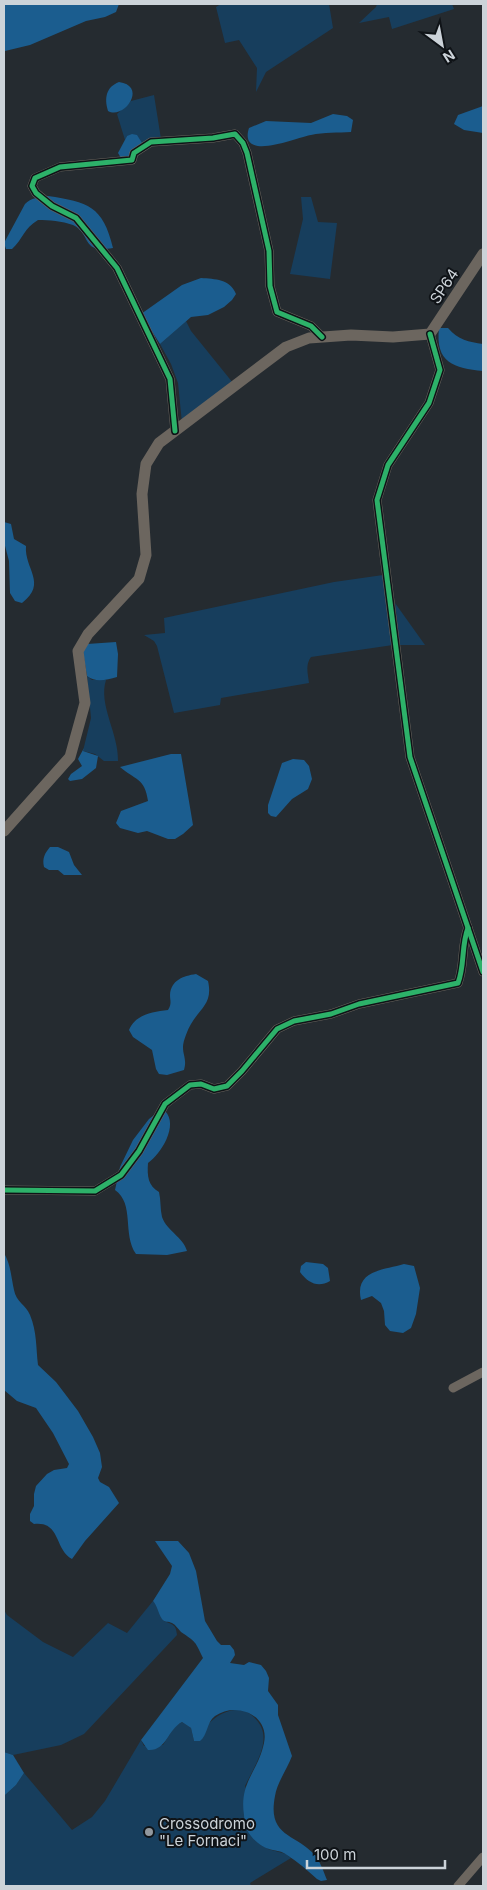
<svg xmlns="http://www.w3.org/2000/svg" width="487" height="1890" viewBox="0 0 487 1890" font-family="Inter,sans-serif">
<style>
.green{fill:#173e5d}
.forest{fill:#1b5d8f}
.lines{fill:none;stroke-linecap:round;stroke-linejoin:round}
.minor{stroke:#6c665f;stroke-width:9}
.tertiary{stroke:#6c665f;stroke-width:11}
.cycleway-casing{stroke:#0f1317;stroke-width:8}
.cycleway{stroke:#2db169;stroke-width:5}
.poi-dot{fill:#92989e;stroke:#0f1317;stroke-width:2}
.labels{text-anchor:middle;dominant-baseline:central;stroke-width:4;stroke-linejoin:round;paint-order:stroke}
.street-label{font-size:15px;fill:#ccd3d9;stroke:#0f1317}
.poi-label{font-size:15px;fill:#ccd3d9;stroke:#0f1317;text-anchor:start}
</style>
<rect width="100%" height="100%" fill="#252b30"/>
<g class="green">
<path d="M221,4H329L333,28L266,72L256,92L257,68L239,40L225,43L216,7Z"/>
<path d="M377,4H452L454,9L392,29L389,17L359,23L376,7Z"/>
<path d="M154,95L161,139L138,148L127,136L125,140L117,114L131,101Z"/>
<path d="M301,197H311L318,222L337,223L330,279L290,274L303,219Z"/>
<path d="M186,321L191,331L233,383L182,423L178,383L171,364L160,344Z"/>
<path d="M383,575L393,645L311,657C305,665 308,674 309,683L221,698L220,705L174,713L157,646L154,641L144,635L165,633L164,618L334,582Z"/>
<path d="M395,603L425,645H400Z"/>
<path d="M87,676L92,680H106C98,705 119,734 118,761H104L95,754L83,751L91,718Z"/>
<path d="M153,1601L158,1607L164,1621C173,1625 176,1624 177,1635L84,1734L61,1745L13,1755L4,1752V1610L7,1615L43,1642L73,1657L108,1623L127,1633Z"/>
<path d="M242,1709C280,1729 259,1757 245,1786L268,1849L286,1854L291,1858L250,1883L251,1886H4V1796L16,1785L24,1773L72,1830L92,1817L105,1801L141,1740L144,1746L163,1745L175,1726L182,1722L191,1728L194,1741C210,1722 216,1711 242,1709Z"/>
</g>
<g class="forest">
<path d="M4,4H119L116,12L105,17L86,21L30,45L5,51Z"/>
<path d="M119,82C148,86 124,120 108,111C104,98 106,87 119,82Z"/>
<path d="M483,106V133L464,130L454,124L458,115Z"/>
<path d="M333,114L347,116L353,120L351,132C338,133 324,132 311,135C298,137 238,163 249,128L266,121L311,123Z"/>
<path d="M132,134L137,135L142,143L130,158H121L118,153L127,136Z"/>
<path d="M48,196C88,202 103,206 113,248C80,254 92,234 73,225C62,221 49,220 38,220C24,228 23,239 12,249H6L4,243L25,204C31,198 39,197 48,196Z"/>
<path d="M201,278C215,279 230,279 236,294L232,300L224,307L208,315L191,317L160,344L141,314L182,285Z"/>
<path d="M439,328H448C458,340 469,342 483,344V371C454,368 435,363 439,328Z"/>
<path d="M4,522L11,524L14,539L26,546C24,569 48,583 22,603L15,601L10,593L9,561L4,542Z"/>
<path d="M116,642L118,654L117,677C106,680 96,683 87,676L83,652L87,644Z"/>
<path d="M84,748L83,751L98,756L96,768L82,779L70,781L68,779L71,774L82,766L78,759Z"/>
<path d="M171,754H181L193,825L183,834L175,839H168L147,831L138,833L120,828L116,823L121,811L148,801C145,778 135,780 120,767Z"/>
<path d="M293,759L304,760L309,766L312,779L308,789L292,799L276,817L271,816L268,813V805L282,763Z"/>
<path d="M50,847H58L69,852L74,865L82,875H64L58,870H49L44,867C42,858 45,853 50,847Z"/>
<path d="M196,974L208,981C213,1003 201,1007 191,1024C188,1029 183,1041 183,1047C183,1056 187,1059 184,1070L167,1075L159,1074L156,1069L152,1050L133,1037L129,1030C136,1014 152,1012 168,1010C172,1003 170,1001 170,995C171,980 183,976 196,974Z"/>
<path d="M165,1111C179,1125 161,1154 148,1163C147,1176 148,1186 159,1192C161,1200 160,1209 162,1217C167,1231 183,1237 187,1251L167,1255L136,1254C122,1234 135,1204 115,1190L120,1167L133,1140L149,1119L158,1112Z"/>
<path d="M4,1253C11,1265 11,1277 14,1290C16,1302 26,1305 30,1315C37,1332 36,1348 38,1365L56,1382L78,1411L93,1437L100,1453L102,1467L98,1478L100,1482L109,1487L119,1503L85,1541L72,1559C54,1549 61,1521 34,1524L30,1521V1514L34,1506V1494L36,1486L47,1474L54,1470L67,1468L69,1464L53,1433L36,1408L17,1401L4,1390Z"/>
<path d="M306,1262L323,1264L328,1268L330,1281C318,1288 308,1283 300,1272L301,1266Z"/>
<path d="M404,1264L414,1266L420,1288L416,1314L411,1328L403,1333L390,1331L385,1325L384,1311L381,1303L372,1296L361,1300C354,1270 384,1270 404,1264Z"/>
<path d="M155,1541H178L189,1553L196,1571L205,1621L217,1641L221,1645H230L234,1650L235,1655L230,1663L244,1665L249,1662L261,1665L266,1671L269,1678L268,1691L278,1705V1715L292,1756C287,1769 277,1783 275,1796C267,1837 295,1833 315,1855C320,1861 324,1873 327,1880L321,1881L317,1879C307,1870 298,1862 287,1855C282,1851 276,1851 269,1849C260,1846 251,1838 247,1830C245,1825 244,1820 244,1815C239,1782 258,1772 264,1743C270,1715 236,1701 215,1716C206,1723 208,1735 200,1741H194L191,1728L182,1722C167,1730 167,1751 148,1750L141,1740L203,1658C195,1641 196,1642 181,1632C178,1629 176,1625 172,1623C168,1621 165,1623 162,1619C158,1613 158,1607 153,1601L170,1574L172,1566Z"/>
<path d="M4,1752L13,1755L24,1773L16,1785L4,1796Z"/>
</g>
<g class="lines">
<g class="minor">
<path d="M430,334L440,370L429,403L388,465L377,500L410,757L483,972"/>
<path d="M175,431L170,379L117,268L76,218L52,206L36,193L32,186L35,178L60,167L132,160L134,153L151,142L213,138L235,134L243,143L247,153L269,251L270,286L277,312L311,326L322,337"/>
<path d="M4,1190L95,1191L121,1175L139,1151L165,1104L190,1085L201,1084L214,1089L227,1086L242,1071L277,1029L294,1021L331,1014L359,1004L458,983C465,965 461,946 468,928"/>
<path d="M453,1388L483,1372"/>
<path d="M458,1886L483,1857"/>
</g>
<path class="tertiary" d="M4,831L70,757L85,703L78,651L88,634L139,579L146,555L142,494L146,464L159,443L286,347L309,338L351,335L393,337L430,334L483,254"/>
<g class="cycleway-casing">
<g id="cycleway">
<path d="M430,334L440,370L429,403L388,465L377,500L410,757L483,972"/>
<path d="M175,431L170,379L117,268L76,218L52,206L36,193L32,186L35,178L60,167L132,160L134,153L151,142L213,138L235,134L243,143L247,153L269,251L270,286L277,312L311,326L322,337"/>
<path d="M4,1190L95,1191L121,1175L139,1151L165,1104L190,1085L201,1084L214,1089L227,1086L242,1071L277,1029L294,1021L331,1014L359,1004L458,983C465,965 461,946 468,928"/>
</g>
</g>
<use href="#cycleway" class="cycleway"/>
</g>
<circle class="poi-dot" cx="149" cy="1832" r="5"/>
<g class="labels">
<g class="street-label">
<text transform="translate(444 286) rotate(-56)">SP64</text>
</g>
<g class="poi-label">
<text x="159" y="1823">Crossodromo<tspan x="159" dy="17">"Le Fornaci"</tspan></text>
</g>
</g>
<rect width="487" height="1890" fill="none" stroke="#ccd3d9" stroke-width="10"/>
<g transform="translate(442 45) rotate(148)" stroke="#0f1317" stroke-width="4" paint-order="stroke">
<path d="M0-4L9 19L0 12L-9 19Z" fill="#ccd3d9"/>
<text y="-8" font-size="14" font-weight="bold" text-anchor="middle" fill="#ccd3d9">N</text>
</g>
<path d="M307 1860v8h138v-8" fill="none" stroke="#ccd3d9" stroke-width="2.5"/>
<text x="314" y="1860" font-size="15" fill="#ccd3d9" stroke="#0f1317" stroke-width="4" paint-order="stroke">100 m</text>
</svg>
